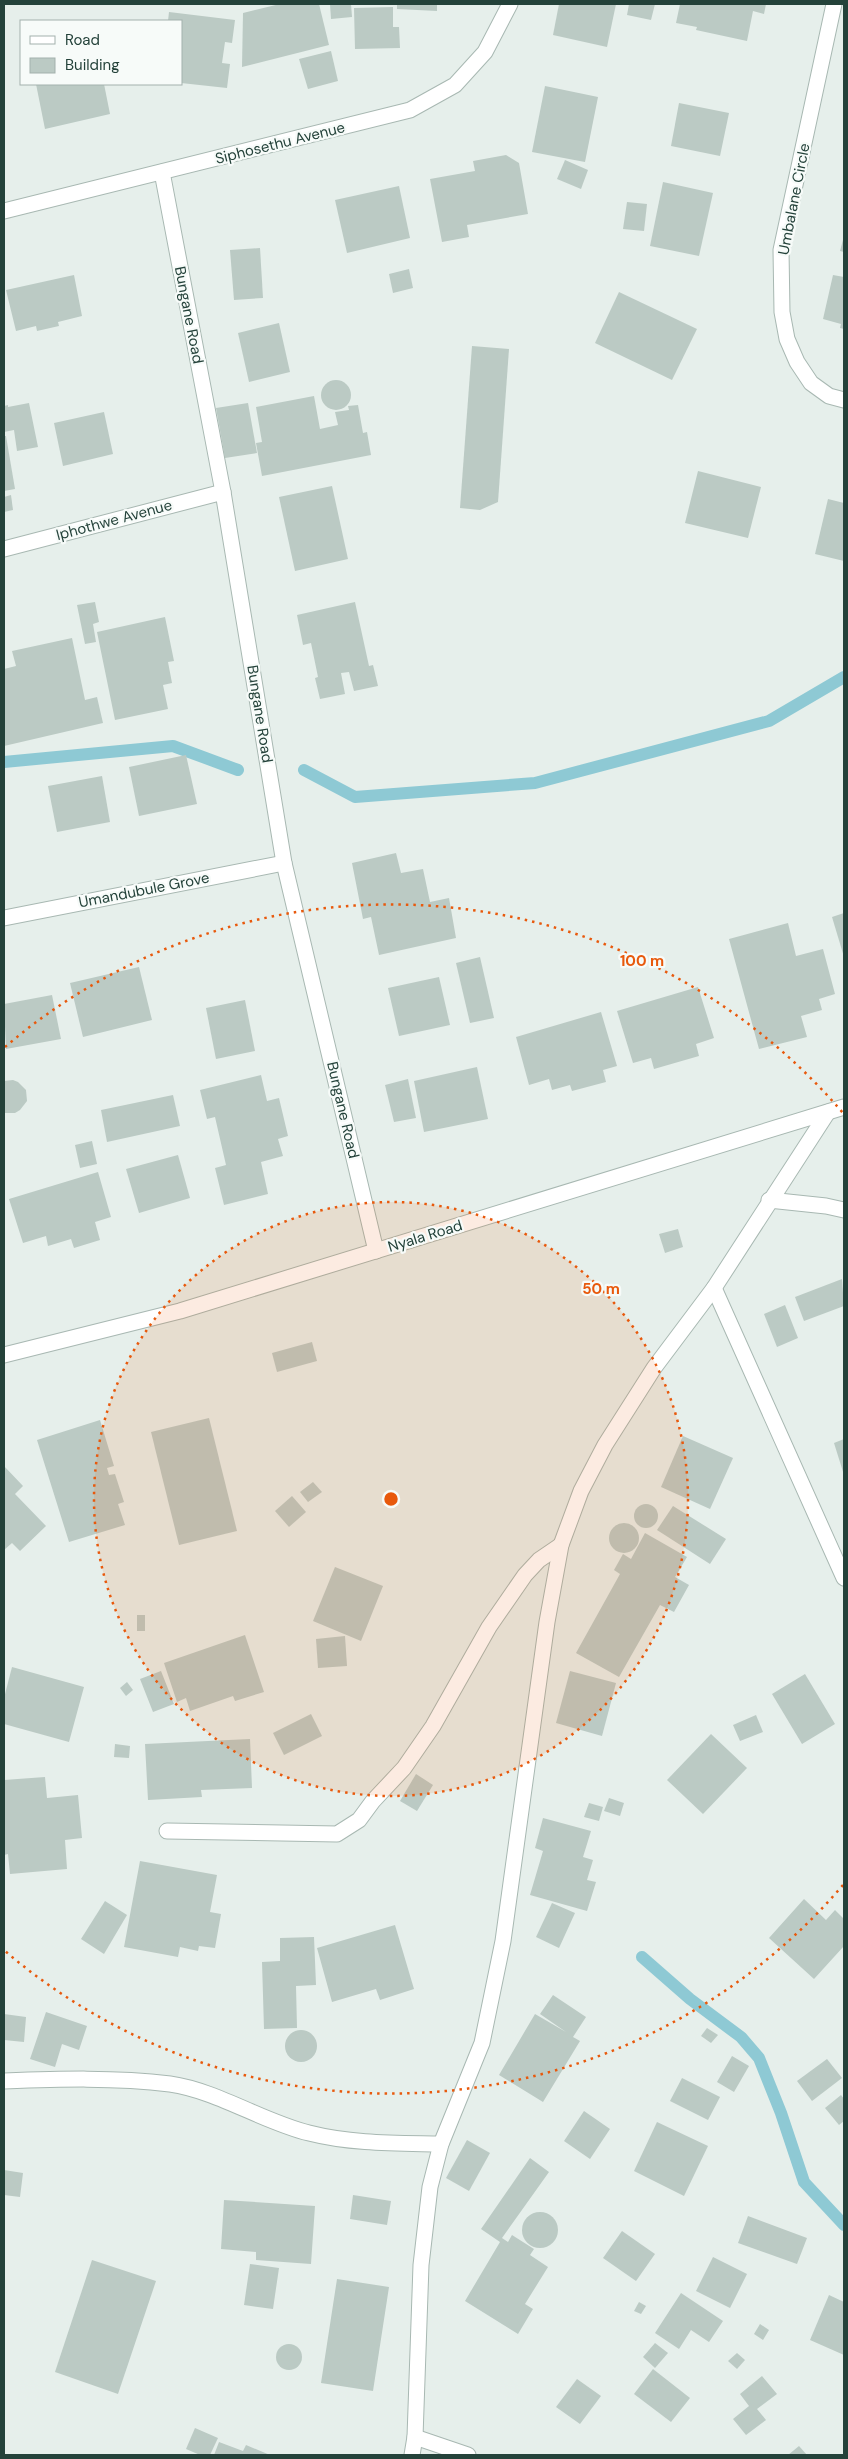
<svg xmlns="http://www.w3.org/2000/svg" width="848" height="2459" viewBox="0 0 848 2459" font-family="'DM Sans',sans-serif">
<style>
.lines{fill:none;stroke-linecap:round;stroke-linejoin:round}
.stream{stroke:#8ec9d4;stroke-width:12}
.building{fill:#bbcac4}
.minor-casing{stroke:#a8b8b2;stroke-width:17}
.minor{stroke:#fff;stroke-width:15}
.ring{fill:none;stroke:#e8590c;stroke-width:2.5;stroke-dasharray:2.5 5}
.labels{text-anchor:middle;dominant-baseline:central;stroke-width:4.5;stroke-linejoin:round;paint-order:stroke}
.street-label{font-size:15px;fill:#24423a;stroke:#f7fbf9}
.centre{fill:#e8590c;stroke:#f7fbf9;stroke-width:2.5}
.ring-label{font-size:15px;text-anchor:middle;font-weight:bold;fill:#e8590c;stroke:#f7fbf9;stroke-width:4.5;stroke-linejoin:round;paint-order:stroke}
</style>
<rect width="100%" height="100%" fill="#e6efeb"/>
<g class="lines">
<g class="stream">
<path d="M4,762L173,746L238,770"/>
<path d="M304,770L355,797L535,783L769,721L844,677"/>
<path d="M642,1957L690,1999L741,2037L759,2058L781,2113L804,2182L844,2225"/>
</g>
</g>
<g class="building">
<path d="M280,4H319L329,45L242,67L243,13Z"/>
<path d="M330,4H351L352,17L331,19Z"/>
<path d="M397,4H437V11L397,9Z"/>
<path d="M559,4H616L607,47L553,35Z"/>
<path d="M629,4H655L651,20L627,15Z"/>
<path d="M680,4L702,5L766,4L764,14L753,11L747,41L696,30L697,27L676,23Z"/>
<path d="M393,7V27H399L400,48L355,49L354,8Z"/>
<path d="M169,12L235,20L232,43L225,42L222,63L230,64L227,88L181,83V21H168Z"/>
<path d="M331,51L338,81L308,89L299,59Z"/>
<path d="M36,84H104L110,114L45,129Z"/>
<path d="M545,86L598,97L585,162L532,152Z"/>
<path d="M679,103L729,113L720,156L671,146Z"/>
<path d="M506,155L519,163L528,214L467,225L469,237L442,242L430,179L475,171L473,161Z"/>
<path d="M565,160L588,170L581,189L557,179Z"/>
<path d="M663,182L713,193L699,256L650,246Z"/>
<path d="M399,186L410,238L347,253L335,200Z"/>
<path d="M627,202L647,204L644,231L623,229Z"/>
<path d="M844,236V252L840,251Z"/>
<path d="M260,248L263,298L234,300L230,250Z"/>
<path d="M409,269L413,288L393,293L389,274Z"/>
<path d="M74,275L82,316L58,322L59,326L37,331L36,326L16,331L6,290Z"/>
<path d="M833,275L844,277V329L840,328L841,324L823,319Z"/>
<path d="M619,292L697,329L672,380L595,343Z"/>
<path d="M279,323L290,372L249,382L238,333Z"/>
<path d="M472,346L509,349L498,502L480,510L460,508Z"/>
<circle cx="336" cy="395" r="15"/>
<path d="M314,396L320,429L338,425L335,412L349,410L348,406L358,405L363,433L367,432L371,455L262,476L256,443L262,442L256,407Z"/>
<path d="M29,403L38,447L17,451L14,430L4,432V406L8,405V407Z"/>
<path d="M248,403L257,453L225,458L216,408Z"/>
<path d="M104,412L113,454L63,466L54,423Z"/>
<path d="M4,436H6L15,489L4,491Z"/>
<path d="M698,471L761,487L748,538L685,523Z"/>
<path d="M332,486L348,559L295,571L279,497Z"/>
<path d="M11,495L13,510L4,512V497Z"/>
<path d="M828,499L844,503V561L815,554Z"/>
<path d="M95,602L99,622L93,624L96,642L85,644L77,605Z"/>
<path d="M355,602L369,666L373,665L378,686L354,691L349,672L341,673L345,694L320,699L315,678L318,677L311,643L303,645L297,615Z"/>
<path d="M165,617L174,661L168,662L172,683L163,685L168,709L115,720L97,632Z"/>
<path d="M72,638L85,700L97,697L103,723L4,746V669L16,666L12,651Z"/>
<path d="M186,755L197,804L139,816L129,767Z"/>
<path d="M102,776L110,822L57,832L48,786Z"/>
<path d="M396,853L401,873L423,869L430,902L449,898L456,938L379,955L371,917L363,919L352,863Z"/>
<path d="M844,913V957L832,917Z"/>
<path d="M788,923L796,956L823,949L835,994L819,999L822,1010L801,1016L807,1037L759,1049L729,939Z"/>
<path d="M480,957L494,1018L470,1023L456,963Z"/>
<path d="M139,967L152,1020L83,1037L70,983Z"/>
<path d="M439,977L450,1025L399,1036L388,988Z"/>
<path d="M698,987L714,1038L696,1044L699,1056L654,1069L651,1058L633,1063L617,1011Z"/>
<path d="M52,995L61,1039L6,1049L4,1004Z"/>
<path d="M245,1000L255,1051L216,1059L206,1008Z"/>
<path d="M601,1012L617,1066L603,1070L606,1082L572,1091L570,1085L552,1090L549,1079L529,1085L516,1037Z"/>
<path d="M477,1067L488,1119L424,1132L414,1081Z"/>
<path d="M261,1075L267,1101L279,1098L288,1136L278,1139L283,1156L261,1162L268,1194L224,1205L215,1168L226,1165L215,1117L207,1119L200,1090Z"/>
<path d="M408,1079L416,1118L394,1122L385,1085Z"/>
<path d="M13,1080L18,1082L26,1090L27,1101L20,1110L15,1113H4V1081Z"/>
<path d="M173,1095L180,1126L107,1142L101,1110Z"/>
<path d="M92,1141L97,1164L80,1168L75,1145Z"/>
<path d="M178,1155L190,1198L139,1213L126,1169Z"/>
<path d="M98,1172L111,1217L95,1222L100,1240L74,1248L71,1239L48,1246L46,1236L23,1243L9,1199Z"/>
<path d="M678,1229L683,1247L665,1253L659,1234Z"/>
<path d="M842,1279L844,1306L804,1321L795,1297Z"/>
<path d="M785,1305L798,1338L777,1347L764,1314Z"/>
<path d="M312,1342L317,1361L277,1372L272,1353Z"/>
<path d="M209,1418L237,1531L179,1545L151,1432Z"/>
<path d="M100,1420L114,1466L107,1468L109,1475L115,1474L124,1502L118,1504L125,1525L69,1542L37,1440Z"/>
<path d="M683,1436L733,1458L710,1509L661,1487Z"/>
<path d="M844,1439V1475L834,1443Z"/>
<path d="M4,1466L23,1486L15,1494L46,1526L20,1551L12,1543L4,1550Z"/>
<path d="M313,1482L322,1492L308,1502L300,1492Z"/>
<path d="M292,1496L306,1512L289,1527L275,1511Z"/>
<circle cx="646" cy="1516" r="12"/>
<path d="M673,1506L726,1539L710,1564L657,1530Z"/>
<circle cx="624" cy="1538" r="15"/>
<path d="M645,1533L687,1557L675,1577L689,1585L674,1612L660,1605L619,1677L576,1653L620,1574L614,1570L623,1554L631,1559Z"/>
<path d="M335,1567L383,1586L361,1641L313,1621Z"/>
<rect x="137" y="1615" width="8" height="16"/>
<path d="M245,1635L264,1692L235,1701L233,1696L190,1711L186,1698L177,1702L164,1663Z"/>
<path d="M345,1636L347,1666L318,1668L316,1639Z"/>
<path d="M12,1667L84,1687L69,1742L4,1724V1698Z"/>
<path d="M161,1671L174,1704L153,1712L140,1679Z"/>
<path d="M570,1671L616,1683L602,1736L556,1723Z"/>
<path d="M805,1674L835,1724L802,1744L772,1694Z"/>
<path d="M127,1682L133,1690L126,1696L120,1688Z"/>
<path d="M311,1714L322,1736L284,1755L273,1733Z"/>
<path d="M756,1715L763,1732L740,1741L733,1725Z"/>
<path d="M711,1734L747,1768L703,1814L667,1780Z"/>
<path d="M250,1739L252,1788L201,1790L202,1797L148,1800L145,1744Z"/>
<path d="M115,1744L130,1746L129,1758L114,1757Z"/>
<path d="M416,1774L433,1785L417,1811L400,1801Z"/>
<path d="M45,1777L47,1798L78,1795L82,1838L65,1840L67,1869L10,1874L8,1854L4,1855V1780Z"/>
<path d="M609,1798L624,1803L620,1816L604,1811Z"/>
<path d="M589,1803L603,1807L599,1821L584,1817Z"/>
<path d="M543,1818L591,1831L583,1857L593,1860L587,1880L596,1882L587,1911L530,1895L543,1851L535,1848Z"/>
<path d="M140,1861L217,1875L210,1912L221,1914L215,1948L199,1946L198,1951L180,1947L178,1957L124,1947Z"/>
<path d="M804,1899L826,1920L835,1910L844,1919V1946L814,1979L769,1938Z"/>
<path d="M105,1901L127,1915L104,1954L81,1939Z"/>
<path d="M552,1903L575,1913L559,1948L536,1937Z"/>
<path d="M395,1925L414,1989L380,2000L376,1989L332,2002L317,1948Z"/>
<path d="M314,1937L316,1985L296,1986L297,2028L264,2029L262,1962L280,1961V1938Z"/>
<path d="M553,1995L586,2017L573,2037L580,2041L543,2102L499,2075L535,2014L566,2032L540,2014Z"/>
<path d="M46,2012L87,2026L79,2050L62,2044L55,2067L30,2059Z"/>
<path d="M4,2014L26,2017L24,2042L4,2040Z"/>
<path d="M707,2028L718,2035L711,2043L701,2036Z"/>
<circle cx="301" cy="2046" r="16"/>
<path d="M732,2056L749,2066L734,2092L717,2082Z"/>
<path d="M827,2059L842,2078L812,2101L797,2081Z"/>
<path d="M682,2078L720,2097L708,2120L670,2101Z"/>
<path d="M841,2095L844,2099V2121L839,2125L825,2108Z"/>
<path d="M584,2111L610,2129L590,2159L564,2141Z"/>
<path d="M657,2122L708,2146L684,2196L634,2171Z"/>
<path d="M467,2140L490,2153L469,2191L446,2178Z"/>
<path d="M530,2158L549,2172L502,2238L508,2242L512,2235L534,2249L530,2255L548,2267L525,2304L533,2309L518,2334L465,2301L500,2242L481,2229Z"/>
<path d="M4,2170L23,2173L20,2197L4,2195Z"/>
<path d="M353,2195L391,2201L387,2225L350,2219Z"/>
<path d="M224,2200L315,2206L311,2264L256,2260V2252L221,2249Z"/>
<circle cx="540" cy="2230" r="18"/>
<path d="M748,2216L807,2238L797,2264L738,2243Z"/>
<path d="M622,2231L655,2254L636,2281L603,2258Z"/>
<path d="M713,2257L747,2274L730,2308L696,2291Z"/>
<path d="M92,2260L156,2281L118,2394L55,2372Z"/>
<path d="M250,2264L279,2268L273,2309L244,2305Z"/>
<path d="M337,2279L389,2287L373,2391L321,2383Z"/>
<path d="M681,2293L723,2321L709,2342L691,2330L679,2349L655,2333Z"/>
<path d="M829,2295L844,2302V2355L810,2340Z"/>
<path d="M639,2302L646,2306L641,2314L634,2311Z"/>
<path d="M760,2324L769,2330L763,2340L754,2334Z"/>
<path d="M655,2343L668,2353L655,2368L643,2357Z"/>
<circle cx="289" cy="2357" r="13"/>
<path d="M737,2353L745,2360L737,2369L728,2361Z"/>
<path d="M653,2369L690,2398L671,2422L634,2394Z"/>
<path d="M762,2376L777,2394L757,2409L766,2420L746,2435L733,2419L749,2406L740,2394Z"/>
<path d="M577,2379L601,2396L580,2424L556,2407Z"/>
<path d="M195,2428L218,2438L210,2455H200L186,2449Z"/>
<path d="M219,2442L243,2451L246,2445L270,2455H214Z"/>
<path d="M799,2446L807,2455H788Z"/>
</g>
<g class="lines">
<g class="minor-casing">
<g id="minor">
<path d="M834,4L781,250L782,312L787,339L797,362L811,383L829,396L844,400"/>
<path d="M162,172L223,492L284,863L376,1251"/>
<path d="M4,211L410,110L455,85L485,52L510,4"/>
<path d="M4,549L223,492"/>
<path d="M4,918L284,863"/>
<path d="M769,1200L826,1206L844,1210"/>
<path d="M714,1288L844,1578"/>
<path d="M4,1355L180,1311L844,1107"/>
<path d="M167,1831L337,1834L359,1820L373,1801L404,1768L433,1726L489,1627L525,1575L539,1560L561,1545"/>
<path d="M4,2081C59,2079 115,2077 170,2084C218,2091 263,2122 309,2133C352,2144 397,2143 441,2144"/>
<path d="M415,2437L468,2455"/>
<path d="M412,2455L415,2437L421,2265L430,2187L441,2144L482,2043L503,1941L547,1622L561,1545L581,1491L605,1445L654,1368L714,1288L828,1112"/>
</g>
</g>
<use href="#minor" class="minor"/>
</g>
<circle cx="391" cy="1499" r="297" fill="#e8590c" fill-opacity=".12"/>
<g class="ring">
<circle cx="391" cy="1499" r="297"/>
<path d="M843 1885A594 594 0 0 1 5 1951M5 1047A594 594 0 0 1 843 1113"/>
</g>
<g class="labels">
<g class="street-label">
<text transform="translate(280 143) rotate(-14)">Siphosethu Avenue</text>
<text transform="translate(794 199) rotate(-79)">Umbalane Circle</text>
<text transform="translate(189 315) rotate(79)">Bungane Road</text>
<text transform="translate(114 520) rotate(-15)">Iphothwe Avenue</text>
<text transform="translate(260 714) rotate(81)">Bungane Road</text>
<text transform="translate(144 890) rotate(-11)">Umandubule Grove</text>
<text transform="translate(343 1110) rotate(77)">Bungane Road</text>
<text transform="translate(425 1236) rotate(-17)">Nyala Road</text>
</g>
</g>
<circle cx="391" cy="1499" r="8" class="centre"/>
<g class="ring-label">
<text x="642" y="966">100 m</text>
<text x="601" y="1294">50 m</text>
</g>
<rect width="848" height="2459" fill="none" stroke="#24423a" stroke-width="10"/>
<rect x="20" y="20" width="162" height="65" fill="#f7fbf9" stroke="#a3b1ad"/>
<rect x="30" y="36" width="25" height="8" fill="#ffffff" stroke="#a3b1ad"/>
<text x="65" y="45" font-size="15" fill="#24423a">Road</text>
<rect x="30" y="58" width="25" height="15" fill="#bbcac4" stroke="#a3b1ad"/>
<text x="65" y="70" font-size="15" fill="#24423a">Building</text>
</svg>
